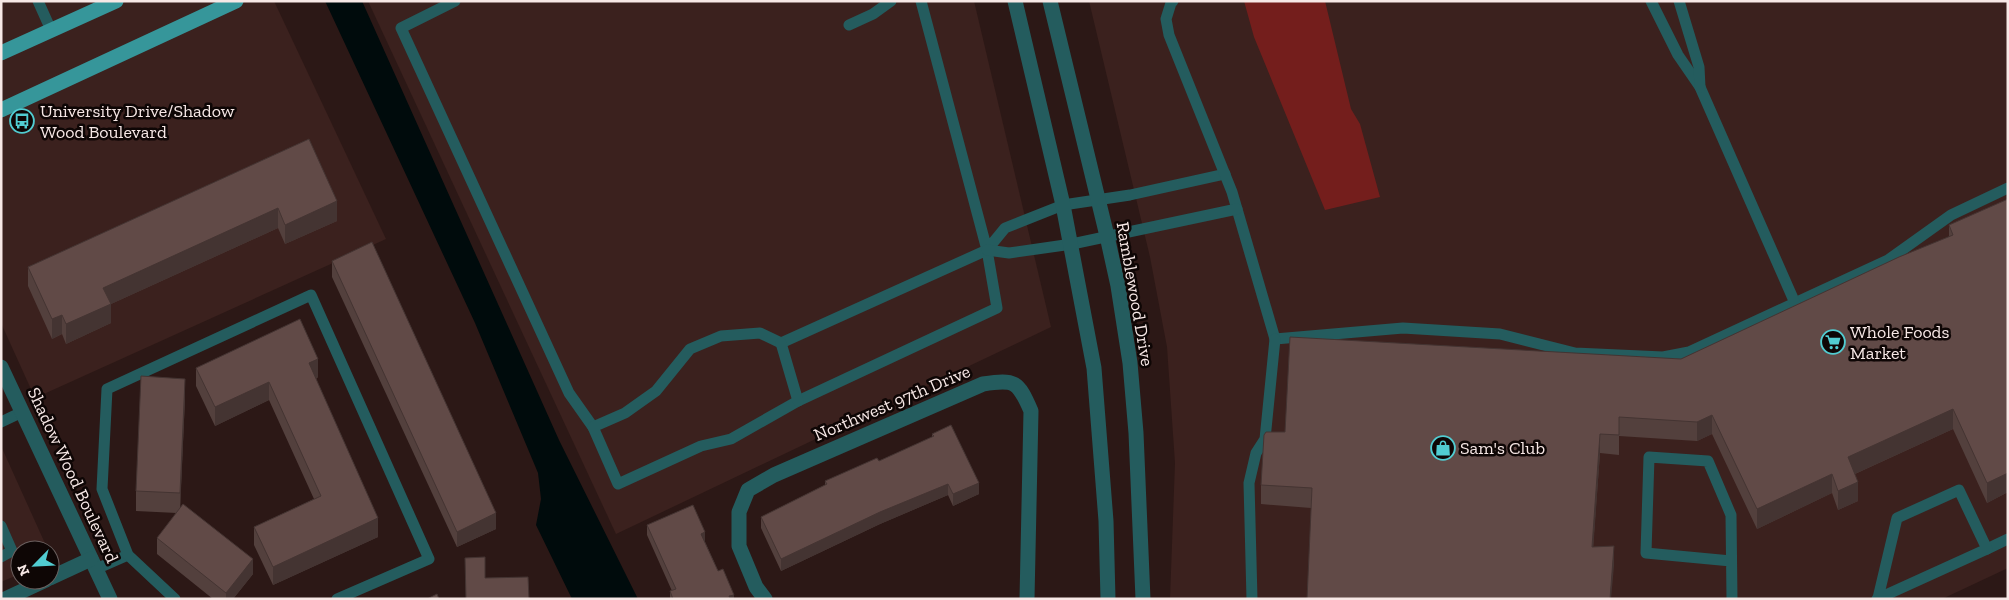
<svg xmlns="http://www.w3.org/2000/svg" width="2009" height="600" viewBox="0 0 2009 600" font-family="'Zilla Slab',serif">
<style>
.built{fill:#3b211e}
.green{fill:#741e1c}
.water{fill:#000b0c}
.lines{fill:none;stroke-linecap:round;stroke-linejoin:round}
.service{stroke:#245c5e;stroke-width:11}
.minor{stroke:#245c5e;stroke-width:15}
.tertiary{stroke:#245c5e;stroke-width:15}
.primary{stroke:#36969a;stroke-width:15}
.wall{fill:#53403d}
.shaded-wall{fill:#443432}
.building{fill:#614a47;stroke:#443432}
.labels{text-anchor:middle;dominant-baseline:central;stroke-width:5;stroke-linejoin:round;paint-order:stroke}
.poi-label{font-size:18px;fill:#f7e8e6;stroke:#0e0605;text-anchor:start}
.street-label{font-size:18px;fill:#f7e8e6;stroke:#0e0605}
</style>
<rect width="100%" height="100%" fill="#2c1816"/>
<g class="built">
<path d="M1,1H274L386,239L35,398L1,323Z"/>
<path d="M368,1H974L1051,327L616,534Z"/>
<path d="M1089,1H2008V568L1942,599H1170L1175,463L1167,347L1150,257Z"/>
<path d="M1,446L48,550H20V574L1,582Z"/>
</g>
<path class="green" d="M1244,1H1325L1351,109L1360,124L1380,197L1325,210L1254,37Z"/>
<path class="water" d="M325,1H362L559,440L638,599H572L536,525L541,499L538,473L475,323Z"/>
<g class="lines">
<g class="service">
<path d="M38,1L51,30"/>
<path d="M455,1L401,28L569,393L593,427"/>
<path d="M921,1L987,250L997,308L798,401L731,439L701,446L618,484L593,427L625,413L656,391L690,349L721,336L760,333L781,343L987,250L1005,228L1063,205L1130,195L1225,174"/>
<path d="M1173,1L1171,3L1166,19L1169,35L1232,192L1275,339L1403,328L1500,334L1575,353L1663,357L1689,352L1888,260L1951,215L2008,188"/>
<path d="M1651,1L1678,55L1700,87L1795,303"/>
<path d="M1679,1L1699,67L1700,87"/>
<path d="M849,25L873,14L891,1"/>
<path d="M987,250L1009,253L1072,244L1237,209"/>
<path d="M781,343L798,401"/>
<path d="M1,422L22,412"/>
<path d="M1,526L12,551L1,557"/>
<path d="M1987,549L2008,539"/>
<path d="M1731,561L1646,553L1649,457L1708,461L1731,515L1732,599"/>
<path d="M96,569L128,555"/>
<path d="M175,599L128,555L102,489L107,389L311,295L429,559L337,599"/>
<path d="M1252,599L1249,483L1256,453L1265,439L1275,339"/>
<path d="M1877,599L1987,549L1959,490L1897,518L1878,598"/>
</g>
<g class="minor">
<path d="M1,367L110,599"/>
<path d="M50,578L91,559"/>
<path d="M5,599L46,580"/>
<path d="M765,599L756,587L739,546V512L748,490L774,475L983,384C1015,379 1018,381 1031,411L1027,599"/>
</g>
<g class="tertiary">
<path d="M1015,1L1063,205L1094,368L1106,521L1108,599"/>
<path d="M1050,1L1107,236L1118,286L1130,363L1136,433L1143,599"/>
</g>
<g class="primary">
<path d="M1,53L116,1"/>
<path d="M1,110L236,1"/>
</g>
</g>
<g class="wall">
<path d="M309,139L337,221L285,244L278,228L111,304V323L66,344L62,334L52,339L28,286V267Z"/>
<path d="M2008,199V492L1987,503L1953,429L1855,474L1858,501L1838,510L1832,493L1757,529L1712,434L1697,441L1619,436V455L1600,453L1593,547L1614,566L1311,508L1261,504V485L1285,432L1681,359L1949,237V225Z"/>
<path d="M332,261L496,529L457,547L332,277Z"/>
<path d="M196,368L318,377L316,379L378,537L273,585L254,545V527L314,499L269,400L215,426L196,386Z"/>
<path d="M185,398L180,508L253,574L233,599H213L157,554V538L177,513L136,511V491Z"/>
<path d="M932,434L979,494L953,506L948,495L880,524L781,571L761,528V517L825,485V481L879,461L932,437Z"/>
<path d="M647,525L705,542L718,571L734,599H670V591H672L647,535Z"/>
</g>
<g class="shaded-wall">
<path d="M337,201V221L285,244V225Z"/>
<path d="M278,208V228L111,304V323L66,344V324L103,288Z"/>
<path d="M62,315V334L52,339V319Z"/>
<path d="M318,359V377L309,382V363Z"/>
<path d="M185,379V398L180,513V493Z"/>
<path d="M269,382V400L215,426V407Z"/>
<path d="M1953,409V429L1848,477V457Z"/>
<path d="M1712,415V434L1697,441V422Z"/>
<path d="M1600,434V453L1592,566V547Z"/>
<path d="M2008,473V492L1987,503V483Z"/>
<path d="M1832,474V493L1757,529V509Z"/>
<path d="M1858,482V501L1838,510V491Z"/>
<path d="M979,483V494L953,506V494Z"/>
<path d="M948,484V495L880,524L781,571V559L880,512Z"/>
<path d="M496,513V529L457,547V532Z"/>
<path d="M378,518V537L273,585V567Z"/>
<path d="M705,532V543L701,534Z"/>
<path d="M1614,546V566L1611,599H1610Z"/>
<path d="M253,559V574L233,599H226V593Z"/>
<path d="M734,595V599H729V596Z"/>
</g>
<g class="building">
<path d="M309,139L337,201L285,225L278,208L103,288L111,304L66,324L62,315L52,319L28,267Z"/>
<path d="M2008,199V473L1987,483L1953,409L1848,457L1858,482L1838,491L1832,474L1757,509L1712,415L1697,422L1619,417V435L1600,434L1592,547L1614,546L1610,599H1307L1312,488L1261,485L1264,435L1266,432H1285L1290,337L1681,359L1899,257L1953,235L1949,225Z"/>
<path d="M372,242L496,513L457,532L332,261Z"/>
<path d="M300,319L318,359L309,363L378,518L273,567L254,527L321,496L269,382L215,407L196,368Z"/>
<path d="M141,376L185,379L180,493L136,491Z"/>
<path d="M951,425L979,483L953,494L948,484L880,512L781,559L761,517L827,484L825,481L877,458L879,461L934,436L932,434Z"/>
<path d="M183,504L253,559L226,593L157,538Z"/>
<path d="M693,505L705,532L701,534L718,571L723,569L734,595L729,596L730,599H673L670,591L676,589L647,525Z"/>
<path d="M485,557V578L528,577L529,599H466L465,558Z"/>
<path d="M437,594L439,599H427Z"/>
</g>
<defs>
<g id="bus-ring" transform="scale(1.25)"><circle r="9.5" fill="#0e0605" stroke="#51ccd1" stroke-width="1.5"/><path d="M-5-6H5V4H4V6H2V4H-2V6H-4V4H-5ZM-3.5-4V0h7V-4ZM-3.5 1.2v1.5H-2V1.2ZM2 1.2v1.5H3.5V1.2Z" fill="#51ccd1"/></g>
<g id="supermarket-ring" transform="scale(1.25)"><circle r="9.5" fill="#0e0605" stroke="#51ccd1" stroke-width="1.5"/><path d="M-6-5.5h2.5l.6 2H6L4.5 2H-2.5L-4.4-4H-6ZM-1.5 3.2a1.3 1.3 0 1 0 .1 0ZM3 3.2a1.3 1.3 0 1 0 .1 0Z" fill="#51ccd1"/></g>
<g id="shop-ring" transform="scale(1.25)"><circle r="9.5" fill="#0e0605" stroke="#51ccd1" stroke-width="1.5"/><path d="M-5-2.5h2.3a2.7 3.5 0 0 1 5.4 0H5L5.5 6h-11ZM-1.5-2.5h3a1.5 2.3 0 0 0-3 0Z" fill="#51ccd1"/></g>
</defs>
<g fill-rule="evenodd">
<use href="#bus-ring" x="22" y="121"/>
<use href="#supermarket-ring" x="1833" y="342"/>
<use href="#shop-ring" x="1443" y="448"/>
</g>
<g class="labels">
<g class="poi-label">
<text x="40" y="111">University Drive/Shadow<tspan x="40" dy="21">Wood Boulevard</tspan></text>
<text x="1850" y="332">Whole Foods<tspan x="1850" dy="21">Market</tspan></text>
<text x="1460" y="448">Sam's Club</text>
</g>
<g class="street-label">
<text transform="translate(1135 294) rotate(80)">Ramblewood Drive</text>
<text transform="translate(892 403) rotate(-23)">Northwest 97th Drive</text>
<text transform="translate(73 475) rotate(65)">Shadow Wood Boulevard</text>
</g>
</g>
<rect width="2009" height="600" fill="none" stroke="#f7e8e6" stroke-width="5"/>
<g transform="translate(35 565) rotate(246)"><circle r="24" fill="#0e0605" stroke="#6b605f"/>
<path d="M0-4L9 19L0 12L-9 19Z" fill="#51ccd1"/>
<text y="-8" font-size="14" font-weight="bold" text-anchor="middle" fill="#f7e8e6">N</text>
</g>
</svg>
